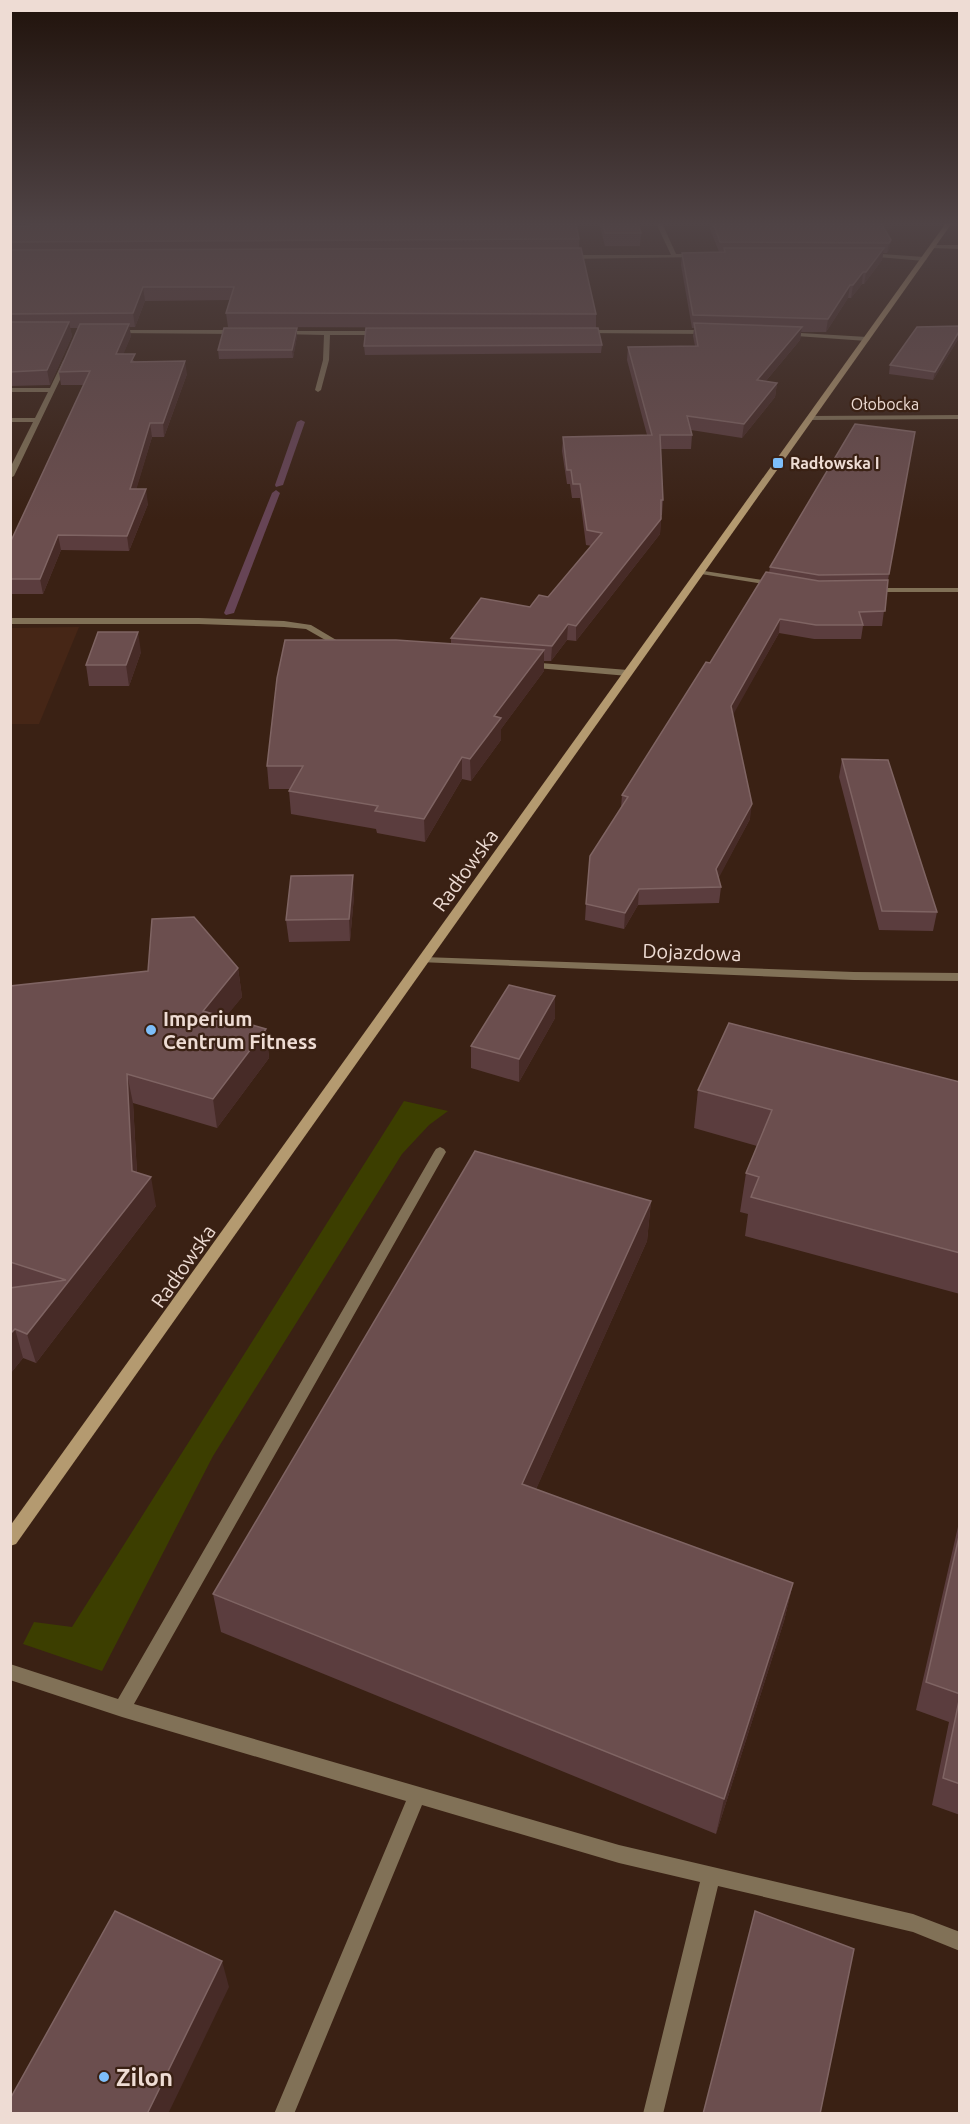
<svg xmlns="http://www.w3.org/2000/svg" width="970" height="2124" viewBox="0 0 970 2124" font-family="Ubuntu,sans-serif">
<style>
.built{fill:#462616}
.green{fill:#3c3e00}
.lines{fill:none;stroke-linecap:round;stroke-linejoin:round}
.stream{fill:#645;fill-rule:evenodd}
.lane{fill:#817157;fill-rule:evenodd}
.street{fill:#817157;fill-rule:evenodd}
.secondary{fill:#b49a70;fill-rule:evenodd}
.wall{fill:#5b3d3e}
.shaded-wall{fill:#472b27}
.building{fill:#6b4e4e;stroke:#7f6463;stroke-width:1.5}
.poi-dot{fill:#7dbef9;stroke:#3a2114;stroke-width:2}
.labels{text-anchor:middle;dominant-baseline:central;stroke-width:4.5;stroke-linejoin:round;paint-order:stroke}
.far-street-label{font-size:16px;fill:#eedcd4;stroke:#3a2114}
.far-poi-label{font-size:16px;font-weight:bold;fill:#eedcd4;stroke:#3a2114;text-anchor:start}
.street-label{font-size:20px;fill:#eedcd4;stroke:#3a2114}
.poi-label{font-size:20px;font-weight:bold;fill:#eedcd4;stroke:#3a2114;text-anchor:start}
.near-poi-label{font-size:24px;font-weight:bold;fill:#eedcd4;stroke:#3a2114;text-anchor:start}
</style>
<rect width="100%" height="100%" fill="#3a2114"/>
<path class="built" d="M79,627L39,724H11V628Z"/>
<path class="green" d="M404,1101L448,1111L429,1125L402,1154L213,1456L102,1671L23,1644L34,1622L72,1627Z"/>
<g class="lines">
<g class="stream">
<path d="M301,420L305,422L283,485L276,487L275,485L297,422Z"/>
<path d="M276,490L280,493L234,613L226,615L224,613L272,493Z"/>
</g>
<g class="lane">
<path d="M10,618H199L284,621L311,625L348,647L341,649L306,629L284,627L199,624H10Z"/>
<path d="M528,662L628,670L632,673L628,676L525,667L524,665Z"/>
<path d="M440,1147L444,1149L446,1152L134,1704L619,1845L913,1914L960,1932V1951L913,1932L718,1886L663,2114H643L700,1882L619,1863L422,1805L294,2114H274L406,1801L122,1717L10,1680V1664L118,1699L434,1152L436,1149Z"/>
</g>
<g class="street">
<path d="M656,223H662L676,254H698L700,257L568,259L565,257L568,255H671Z"/>
<path d="M932,245H960V249L930,248Z"/>
<path d="M868,253L924,257L927,259L924,261L866,256Z"/>
<path d="M115,330H239L242,332L239,334L113,333Z"/>
<path d="M583,330H710L713,332L710,334L581,333Z"/>
<path d="M280,331H380L383,333L380,335H330L329,360L321,390L318,392L315,390L323,360L324,335L278,334Z"/>
<path d="M784,332L867,337L870,339L867,341L782,335Z"/>
<path d="M66,359L69,361L14,476L10,478V468L33,422H10V418H35L48,392H10V388H50L63,361Z"/>
<path d="M960,415V419L811,420L808,418L811,416Z"/>
<path d="M698,570L776,582L780,584L776,586L701,574L697,572Z"/>
<path d="M868,588H960V592H871L867,590Z"/>
<path d="M423,957L854,972L960,973V981L854,980L419,962L417,960Z"/>
</g>
<path class="secondary" d="M946,223H952L16,1544L10,1546V1526Z"/>
</g>
<g class="wall">
<path d="M599,223H638L641,233L640,246H605Z"/>
<path d="M711,223H892L891,229L885,230L891,240L889,250L887,253H883L882,260L864,284H862L851,298H848L826,332H801L800,340L765,382L777,383L775,397L742,438L691,430L692,435L691,449H661L663,500L662,515H661L660,534L576,641L567,640L551,661H544V671L501,729V740L471,781L462,779L425,842L377,833L376,829L291,814L289,791L290,789H269L267,766L451,644V638L530,607L548,597L592,546L586,545L580,498H572L570,484H567L562,451L563,437L647,435L627,360L628,347L695,346L693,336L694,328H692L681,265L682,253L723,252H719L710,229Z"/>
<path d="M500,224L579,239V248L596,314V328L228,327L226,313L230,300L145,301L135,327H129L131,336L123,354L136,362L187,374L164,437H152L136,489L148,504L129,551L61,550L43,594H10V543L84,385H61L59,372L79,328H70L72,336L50,385L10,386V226Z"/>
<path d="M960,326V336L933,380L889,374L890,365Z"/>
<path d="M297,336L293,358L219,359L218,350Z"/>
<path d="M602,345L601,353L365,355L364,346Z"/>
<path d="M915,432L888,580L882,626H863L861,639H814L779,633L732,715L750,819L718,878L721,887L719,903L638,905L624,929L585,920L586,904L621,808L622,795L769,573L770,567Z"/>
<path d="M141,652L129,686H89L86,665Z"/>
<path d="M842,759L937,912L933,931L879,930L839,777Z"/>
<path d="M354,896L350,941L289,942L286,920Z"/>
<path d="M238,968L242,997L225,1017L266,1029L269,1058L217,1128L133,1103L137,1173L156,1206L36,1363L23,1358L10,1374V986Z"/>
<path d="M555,996V1018L519,1082L471,1068V1046Z"/>
<path d="M960,1082V1294L745,1236L748,1214L740,1212L746,1173L757,1146L694,1128L698,1090Z"/>
<path d="M651,1201L647,1241L536,1489L793,1583L784,1621L716,1834L221,1632L213,1594Z"/>
<path d="M960,1518V1815L932,1805L949,1722L916,1710Z"/>
</g>
<g class="shaded-wall">
<path d="M880,223H892L891,229L879,231Z"/>
<path d="M891,240L889,250L887,253L889,243Z"/>
<path d="M884,248L882,260L864,284L866,272Z"/>
<path d="M863,272L862,284L851,298L853,285Z"/>
<path d="M850,285L848,298L826,332L828,319Z"/>
<path d="M143,287L145,301L135,327L133,313Z"/>
<path d="M69,322L72,336L50,385L47,370Z"/>
<path d="M129,324L131,336L118,367L116,354Z"/>
<path d="M802,327L800,340L755,394L757,380Z"/>
<path d="M297,328V336L293,358L292,350Z"/>
<path d="M960,330V336L933,380L935,372Z"/>
<path d="M185,361L187,374L164,437L163,423Z"/>
<path d="M777,383L775,397L742,438L744,424Z"/>
<path d="M150,423L152,437L132,504L130,489Z"/>
<path d="M146,489L148,504L129,551L127,536Z"/>
<path d="M661,519L660,534L576,641V626Z"/>
<path d="M58,535L61,550L43,594L40,579Z"/>
<path d="M780,619L779,633L729,722L731,706Z"/>
<path d="M568,624L567,640L551,661L552,646Z"/>
<path d="M138,632L141,652L129,686L126,665Z"/>
<path d="M544,650V671L501,729V740L471,781L470,759L494,716Z"/>
<path d="M462,757V779L425,842L424,819Z"/>
<path d="M752,804L750,819L715,885L716,869Z"/>
<path d="M353,875L354,896L350,941L349,919Z"/>
<path d="M639,889L638,905L624,929L625,913Z"/>
<path d="M238,968L242,997L207,1040L203,1011Z"/>
<path d="M555,996V1018L519,1082V1059Z"/>
<path d="M266,1029L269,1058L217,1128L213,1099Z"/>
<path d="M127,1074L133,1103L138,1194L151,1177L156,1206L36,1363L27,1334L137,1195L132,1171Z"/>
<path d="M651,1201L647,1241L521,1523L522,1484Z"/>
<path d="M15,1329L23,1358L10,1374V1334Z"/>
<path d="M793,1583L784,1621L716,1834L724,1799Z"/>
<path d="M222,1961L229,1987L168,2114H147Z"/>
</g>
<g class="building">
<path d="M30,223L576,224L579,239L10,242V226H29Z"/>
<path d="M603,223H638L641,233H605Z"/>
<path d="M713,223H881L891,240L889,243L720,242Z"/>
<path d="M581,248L596,314L226,313L234,287H143L133,313L10,314V250Z"/>
<path d="M724,248H884L866,272H863L853,285H850L828,319L693,315L682,253L725,252Z"/>
<path d="M10,322H69L47,370L10,372Z"/>
<path d="M694,323L802,327L757,380L777,383L744,424L687,416L692,435H660L663,500H661V519L576,626L568,624L552,646L451,638L481,598L530,607L539,595L548,597L602,533L587,530L580,484H573L571,470H567L563,437L652,435L628,347L698,346Z"/>
<path d="M80,324H129L116,354H135L131,362L185,361L163,423H150L130,489H146L127,536L58,535L40,579H10V543L90,371L59,372Z"/>
<path d="M960,326V330L935,372L890,365L917,327Z"/>
<path d="M224,328H297L292,350H218Z"/>
<path d="M366,328H598L602,345L364,346Z"/>
<path d="M855,424L915,432L889,574L819,575L770,567Z"/>
<path d="M766,572L819,581L888,580L885,611L859,612L863,625H816L780,619L731,706L752,804L716,869L721,887L639,889L625,913L586,904L590,856L628,797L622,795L706,662L710,663Z"/>
<path d="M98,632H138L126,665H86Z"/>
<path d="M285,640H396L544,650L494,716L501,718L470,759L462,757L424,819L375,811L378,806L289,791L303,766H267L277,678Z"/>
<path d="M842,759L888,760L937,912L882,911Z"/>
<path d="M353,875L349,919L286,920L291,876Z"/>
<path d="M194,917L238,968L203,1011L266,1029L213,1099L127,1074L132,1171L151,1177L27,1334L15,1329L10,1334V1288L66,1280L10,1262V986L148,971L152,919Z"/>
<path d="M509,985L555,996L519,1059L471,1046Z"/>
<path d="M729,1023L960,1082V1253L751,1197L759,1177L746,1173L772,1110L698,1090Z"/>
<path d="M475,1151L651,1201L522,1484L793,1583L724,1799L213,1594Z"/>
<path d="M960,1532V1694L926,1682Z"/>
<path d="M960,1696V1784L943,1778Z"/>
<path d="M115,1911L222,1961L147,2114H10V2099Z"/>
<path d="M755,1911L854,1949L820,2114H703Z"/>
</g>
<linearGradient id="sky" x2="0" y2="1"><stop stop-color="#20120b"/><stop offset="0.43" stop-color="#4f4345"/><stop offset="1" stop-color="#4f4345" stop-opacity="0"/></linearGradient>
<rect width="970" height="520" fill="url(#sky)"/>
<g class="poi-dot">
<rect x="772" y="457" width="12" height="12" rx="3"/>
<circle cx="151" cy="1030" r="6"/>
<circle cx="104" cy="2077" r="6"/>
</g>
<g class="labels">
<g class="far-street-label">
<text x="885" y="404">Ołobocka</text>
</g>
<g class="far-poi-label">
<text x="790" y="463">Radłowska I</text>
</g>
<g class="street-label">
<text transform="translate(465 870) rotate(-54)">Radłowska</text>
<text transform="translate(692 952) rotate(2)">Dojazdowa</text>
<text transform="translate(183 1266) rotate(-55)">Radłowska</text>
</g>
<g class="poi-label">
<text x="163" y="1018">Imperium<tspan x="163" dy="23">Centrum Fitness</tspan></text>
</g>
<g class="near-poi-label">
<text x="116" y="2077">Zilon</text>
</g>
</g>
<rect width="970" height="2124" fill="none" stroke="#eedcd4" stroke-width="24"/>
</svg>
